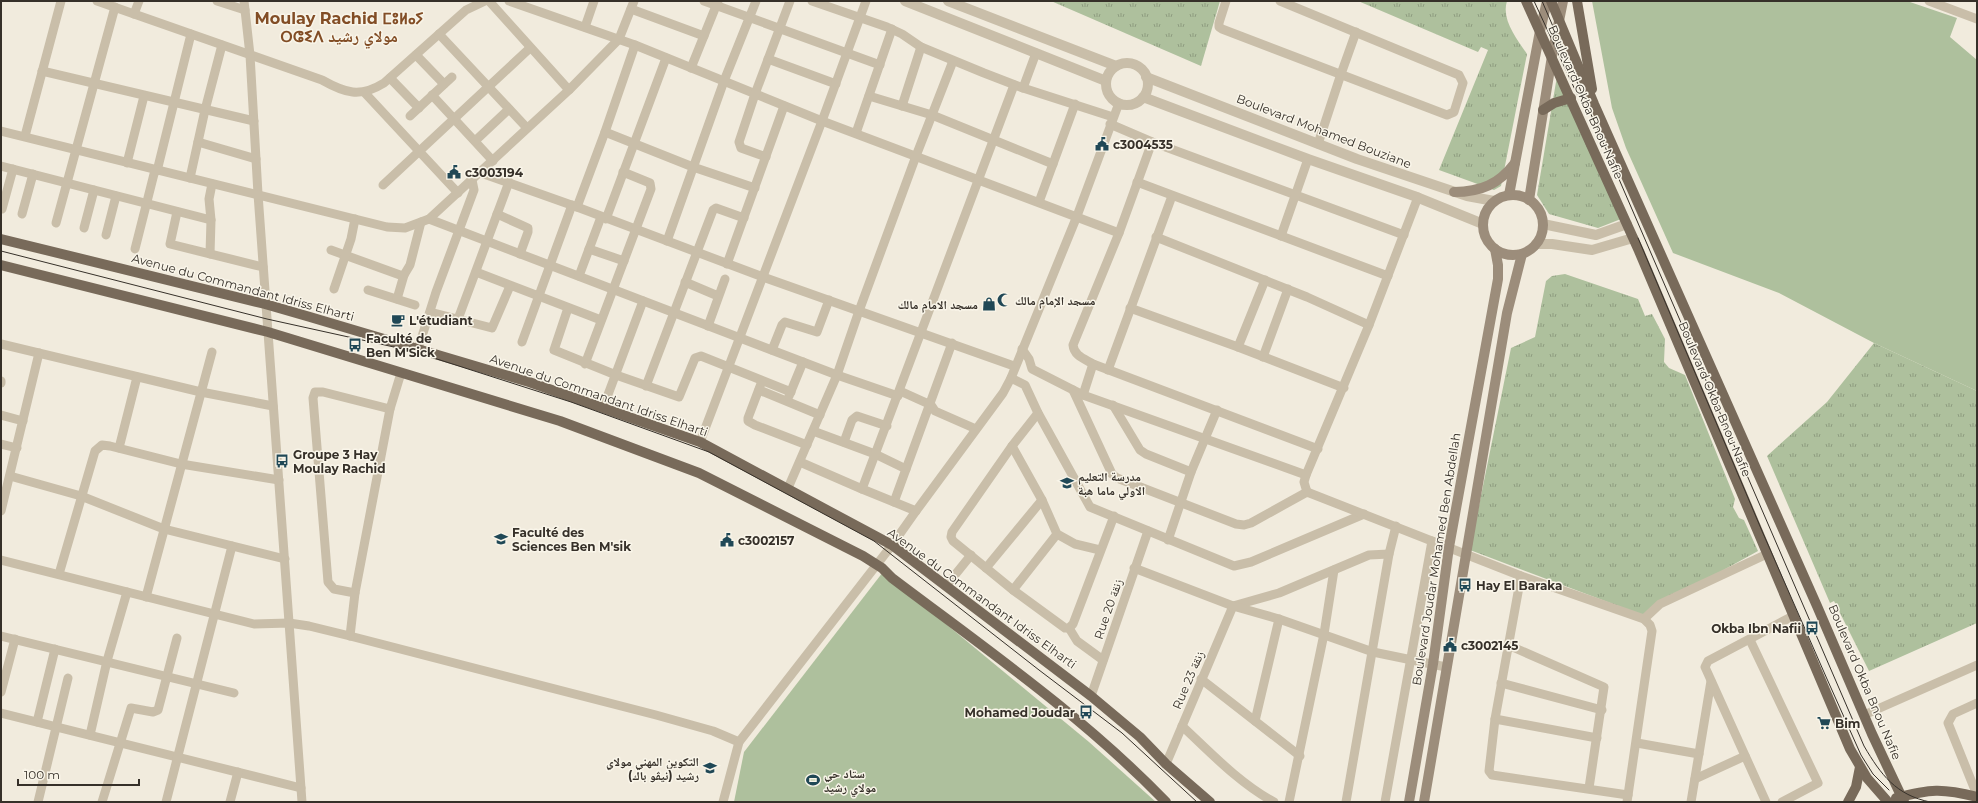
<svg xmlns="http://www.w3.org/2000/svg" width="1978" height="803" viewBox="0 0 1978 803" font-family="Montserrat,'Noto Naskh Arabic','Noto Sans Tifinagh',sans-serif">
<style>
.grass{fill:url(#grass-tufts)}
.green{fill:#aec09d}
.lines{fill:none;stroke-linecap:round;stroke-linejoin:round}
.minor{stroke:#c9bea9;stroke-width:9}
.tertiary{stroke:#c9bea9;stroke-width:10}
.secondary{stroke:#9c8d7b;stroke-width:10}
.primary{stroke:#786a5a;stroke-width:10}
.tram{stroke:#363029;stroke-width:1}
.labels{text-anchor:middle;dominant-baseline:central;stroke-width:3;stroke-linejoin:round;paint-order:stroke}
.street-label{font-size:12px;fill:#363029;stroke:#f9f5e9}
.poi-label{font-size:12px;font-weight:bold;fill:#363029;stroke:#f9f5e9;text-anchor:start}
.district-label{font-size:16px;font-weight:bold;fill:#824d25;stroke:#f9f5e9}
</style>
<defs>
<pattern id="grass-tufts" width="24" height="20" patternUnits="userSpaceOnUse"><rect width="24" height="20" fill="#aec09d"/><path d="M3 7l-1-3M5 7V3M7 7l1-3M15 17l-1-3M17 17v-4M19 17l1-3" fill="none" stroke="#8e9c80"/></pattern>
</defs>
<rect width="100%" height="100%" fill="#f1ebdd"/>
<g class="grass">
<path d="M1051,1H1220L1201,66Z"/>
<path d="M1358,1H1507C1501,20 1517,39 1527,54L1501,186L1494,190L1439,170L1488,50L1481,47L1478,52Z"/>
<path d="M1557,76L1621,219L1598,228L1549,214L1537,195Z"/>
<path d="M1565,274L1638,299L1645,316L1652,314L1665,339L1664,362L1669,368L1685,375L1735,499L1733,507L1739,518L1744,520L1758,551L1642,615L1470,550L1511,348L1535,337L1546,281L1552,276Z"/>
<path d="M1874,343L1977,391V623L1869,671L1834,601L1830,603L1767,456L1827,402Z"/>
</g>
<g class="green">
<path d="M1592,1H1907L1957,18L1950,37L1977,60V391L1874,343L1779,293L1673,253L1626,148L1612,108Z"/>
<path d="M883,572L1089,742L1156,802H734L744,752Z"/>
</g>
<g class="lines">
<g class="minor">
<path d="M97,1L322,80C345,93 360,98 384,83L466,10L485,1"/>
<path d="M217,1L245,10"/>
<path d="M244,1L250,55L258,194L302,802"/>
<path d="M489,1L569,90"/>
<path d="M509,1L635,45L822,121L1119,233"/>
<path d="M704,1L880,65"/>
<path d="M812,1L887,27L902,34L921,47L984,73L1023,88L1113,117"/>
<path d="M1226,1L1219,23V27L1222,29L1447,115L1454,112L1463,83L1459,75L1280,1"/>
<path d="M1929,1L1977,19"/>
<path d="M631,9L704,36"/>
<path d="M134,14L139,1"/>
<path d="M585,27L594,1"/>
<path d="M439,34L527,128"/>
<path d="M635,45L605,132L693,167L755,188"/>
<path d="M416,55L444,84"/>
<path d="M768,59L836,84"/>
<path d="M691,68L718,1"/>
<path d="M42,71L254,121"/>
<path d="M390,78L419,108"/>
<path d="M1023,88L1036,53"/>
<path d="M364,92L458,193"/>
<path d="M432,95L493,161"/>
<path d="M869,96L932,115L1053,164"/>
<path d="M902,106L921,47"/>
<path d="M410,116L452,77"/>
<path d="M1110,124L1152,142L1404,235"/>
<path d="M1,131L387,227L405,228L429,219L569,90L619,39L634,1"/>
<path d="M856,133L892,29"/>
<path d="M25,136L61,1"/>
<path d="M475,141L509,109"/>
<path d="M198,142L256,159"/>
<path d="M1152,142L1119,233L1073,345C1074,356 1085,359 1093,364L1318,449"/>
<path d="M1318,144L1341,74L1356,32"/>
<path d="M766,157L741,148L739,142L755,94L790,1"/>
<path d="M127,163L144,96"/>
<path d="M1,166L211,220"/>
<path d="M157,171L191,34"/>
<path d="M481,173L577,207L763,277L1014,366"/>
<path d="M190,178L205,110L222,45"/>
<path d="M1137,182L1388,276"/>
<path d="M383,185L530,48"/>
<path d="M1039,202L1075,104"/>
<path d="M577,207L605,132"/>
<path d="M2,209L13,169"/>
<path d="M177,212L170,244L263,267"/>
<path d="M22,214L33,174"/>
<path d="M497,214L528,228V232L520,254"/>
<path d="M429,219L837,375L898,396"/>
<path d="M606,219L666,58"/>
<path d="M56,223L115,7"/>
<path d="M84,228L94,190"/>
<path d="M106,235L116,196"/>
<path d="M1281,236L1308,159"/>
<path d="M1156,237L1307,297L1369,325"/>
<path d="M667,241L724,81L756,1"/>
<path d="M135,249L155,170"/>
<path d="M589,249L624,261"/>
<path d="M331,250L400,275H404L410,265L421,222"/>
<path d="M210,254L211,220L209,199L212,184"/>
<path d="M727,264L784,106"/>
<path d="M476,272L601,320"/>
<path d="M579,276L601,217"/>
<path d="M685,282L718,296"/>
<path d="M334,289L351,239L355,219"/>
<path d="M368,290L415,305"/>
<path d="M397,299L404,275"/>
<path d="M568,308L554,350L616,375L679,397L695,358L701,356L791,392"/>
<path d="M1130,308L1238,347L1344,388"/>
<path d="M430,312L492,328L510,286"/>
<path d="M458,319L509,182"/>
<path d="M708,326L725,279"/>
<path d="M522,342L572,205"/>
<path d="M1,344L201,392L273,406"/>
<path d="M1238,347L1265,280"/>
<path d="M418,349L436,292L474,190L472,180"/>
<path d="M1022,349L1029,359L1032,369L1083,395L1306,475"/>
<path d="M772,350L782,325L785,322L817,332L829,300"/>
<path d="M1263,357L1288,289"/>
<path d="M585,364L651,189L650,183L623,172"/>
<path d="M1108,370L1172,196"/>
<path d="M1011,378L1025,385L1038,413L1090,507L1234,566L1251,562L1364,514"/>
<path d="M1,381V383"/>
<path d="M762,381L748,418V421L755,425L807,445"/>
<path d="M646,386L713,210L716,208L744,218"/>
<path d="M759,390L820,415"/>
<path d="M1073,390L1112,474L1117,478L1236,524L1244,525L1251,523L1307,492L1521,576L1644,619L1650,625L1652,631L1627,802"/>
<path d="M900,391L931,405L935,411L976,429"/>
<path d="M1083,395L1093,364"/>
<path d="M789,396L803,362"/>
<path d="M1113,405L1140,450L1146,454L1191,472"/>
<path d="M603,408L643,301"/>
<path d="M1038,413L1012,446L952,532L951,537L953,541L1013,590L1065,628H1069L1073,624L1114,516"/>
<path d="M1,415L23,421"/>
<path d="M813,431L875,454L906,469"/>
<path d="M700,442L822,121L866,1"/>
<path d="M844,442L852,420L857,416L887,426"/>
<path d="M1,444L17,448"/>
<path d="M1012,446L1042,500L1057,534L1075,544L1100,550"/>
<path d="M119,448L137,377"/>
<path d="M800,462L862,489"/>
<path d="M10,476L81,496L164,529L285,559"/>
<path d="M788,488L837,375L859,311L916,156L953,61"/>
<path d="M1307,492L1304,482L1306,475L1369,325L1418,197"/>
<path d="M894,502L952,343"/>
<path d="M1,511L39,353"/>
<path d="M916,511L862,489L1014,85"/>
<path d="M1168,540L1191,472L1217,410"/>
<path d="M1,560L254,624L289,623L309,626L350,636L656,715L713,731L739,742"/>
<path d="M986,568L1042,500"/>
<path d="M1134,568L1233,606L1279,593L1369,555L1389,554"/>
<path d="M59,574L95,451L102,445L110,446L181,464L279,480"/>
<path d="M1521,576L1495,719L1489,771L1492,775L1628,795"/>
<path d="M946,586L971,555"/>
<path d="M1013,590L1057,534"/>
<path d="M355,593L334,589L328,582L313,398L315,392H323L390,409"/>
<path d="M146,597L212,352"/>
<path d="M1644,619L1660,604L1767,554"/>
<path d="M1069,628L1077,641L1103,660"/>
<path d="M1,636L234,693"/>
<path d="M350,636L355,593L390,409L401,373"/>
<path d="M1750,640L1818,783L1782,802"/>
<path d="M1508,645L1604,687L1589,788"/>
<path d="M1201,679L1300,756"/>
<path d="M1501,683L1602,710"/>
<path d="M1,692L15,639"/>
<path d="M1091,696L1148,531"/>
<path d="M1977,703L1953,714L1948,723L1977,795"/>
<path d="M1,713L301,788"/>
<path d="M1864,715L1977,665"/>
<path d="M1495,719L1597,738"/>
<path d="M1255,721L1279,619"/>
<path d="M37,722L55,649"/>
<path d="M1182,726C1211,753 1239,783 1274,802"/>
<path d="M90,735L107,661L127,592"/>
<path d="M1637,743L1699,754"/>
<path d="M1166,764L1233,606L1279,619L1373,652L1446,667"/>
<path d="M1695,779L1745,756"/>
<path d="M38,802L68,678"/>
<path d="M102,802L131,708L153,712L158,710L177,638"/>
<path d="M166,802L232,546"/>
<path d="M230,802L238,772"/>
<path d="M723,802L739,742L892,545L916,511L1003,393L1011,378L1077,216L1119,103"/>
<path d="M1289,802L1324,634L1334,570"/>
<path d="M1346,802L1389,554L1396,526"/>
<path d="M1385,802L1432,541"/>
<path d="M1691,802L1711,681"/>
<path d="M1766,802L1705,667L1708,661L1793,616"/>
</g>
<g class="tertiary">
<path d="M905,1L1106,81"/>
<path d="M948,1L1116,66"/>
<circle cx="1127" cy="84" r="21"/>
<path d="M1146,77L1357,159L1467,196L1494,201"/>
<path d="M1143,97L1308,159L1414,196L1483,224"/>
<path d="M1543,224L1596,235L1627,224"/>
<path d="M1536,244H1552L1592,250L1633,238"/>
</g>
<g class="secondary">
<path d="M1454,192C1481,192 1499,184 1515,163"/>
<path d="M1509,195L1540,31L1547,1"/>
<circle cx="1513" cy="225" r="30"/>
<path d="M1529,200L1552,56L1563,1"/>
<path d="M1409,802L1433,664L1449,547L1498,279V265L1495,249"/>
<path d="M1424,802L1507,313L1522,254"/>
</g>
<g class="primary">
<path d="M1526,1L1639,251L1850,749L1867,778L1888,802"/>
<path d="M1551,1L1594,104L1817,606L1872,734L1904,802"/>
<path d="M1577,1L1592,89"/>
<path d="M1543,110L1554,103L1571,98"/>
<path d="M1,239L265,304L310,317L529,382L700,442L892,545L1091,696L1140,737L1166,764L1210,802"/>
<path d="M1,265L268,332L560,421L699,473L863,556L882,568L892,578C986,649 1084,717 1166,802"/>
<path d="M1896,798C1930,789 1942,788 1977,797"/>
<path d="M1848,802L1856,787L1860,767"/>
</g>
<g class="tram">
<path d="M1534,1L1577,94"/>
<path d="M1542,1L1864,746C1881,775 1896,795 1930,802"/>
<path d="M1638,238L1762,531L1827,679L1861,755L1873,774L1889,790"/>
<path d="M1,251L267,319L412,351L571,402L709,452L874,541L1039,670L1122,733L1197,802"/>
</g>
</g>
<defs>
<g id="civic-bare" transform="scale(1.08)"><path d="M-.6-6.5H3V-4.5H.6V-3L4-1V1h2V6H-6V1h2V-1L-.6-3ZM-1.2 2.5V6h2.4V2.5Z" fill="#204856" stroke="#f9f5e9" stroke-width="2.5" paint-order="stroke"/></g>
<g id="mosque-bare" transform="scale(1.08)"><path d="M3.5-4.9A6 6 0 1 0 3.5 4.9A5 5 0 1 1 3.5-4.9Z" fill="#204856" stroke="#f9f5e9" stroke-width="2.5" paint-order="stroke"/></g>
<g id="shop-bare" transform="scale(1.08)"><path d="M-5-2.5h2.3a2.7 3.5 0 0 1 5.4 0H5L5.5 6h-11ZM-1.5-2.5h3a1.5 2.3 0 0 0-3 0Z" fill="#204856" stroke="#f9f5e9" stroke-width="2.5" paint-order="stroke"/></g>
<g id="cafe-bare" transform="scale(1.08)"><path d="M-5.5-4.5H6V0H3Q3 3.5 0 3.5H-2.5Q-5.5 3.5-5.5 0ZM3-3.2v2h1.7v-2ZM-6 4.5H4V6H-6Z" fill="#204856" stroke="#f9f5e9" stroke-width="2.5" paint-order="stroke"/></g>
<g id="bus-bare" transform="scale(1.08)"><path d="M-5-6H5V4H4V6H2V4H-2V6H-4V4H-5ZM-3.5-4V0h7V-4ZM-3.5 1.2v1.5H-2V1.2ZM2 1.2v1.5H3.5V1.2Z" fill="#204856" stroke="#f9f5e9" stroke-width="2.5" paint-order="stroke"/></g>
<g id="school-bare" transform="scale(1.08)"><path d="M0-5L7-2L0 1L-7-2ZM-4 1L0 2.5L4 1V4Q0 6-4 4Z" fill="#204856" stroke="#f9f5e9" stroke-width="2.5" paint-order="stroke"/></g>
<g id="university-bare" transform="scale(1.08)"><path d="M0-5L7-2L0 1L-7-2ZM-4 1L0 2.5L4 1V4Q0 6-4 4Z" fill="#204856" stroke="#f9f5e9" stroke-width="2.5" paint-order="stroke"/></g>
<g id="supermarket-bare" transform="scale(1.08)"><path d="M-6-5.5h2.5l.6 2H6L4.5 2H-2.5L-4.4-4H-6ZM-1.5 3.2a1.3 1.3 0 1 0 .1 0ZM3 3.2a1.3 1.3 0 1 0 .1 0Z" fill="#204856" stroke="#f9f5e9" stroke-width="2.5" paint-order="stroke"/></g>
<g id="stadium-bare" transform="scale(1.08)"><path d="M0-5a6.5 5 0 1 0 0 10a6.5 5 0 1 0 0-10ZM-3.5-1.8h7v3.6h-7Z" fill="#204856" stroke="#f9f5e9" stroke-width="2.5" paint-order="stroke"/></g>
</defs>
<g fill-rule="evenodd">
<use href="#civic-bare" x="1102" y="144"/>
<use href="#civic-bare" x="454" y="172"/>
<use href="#mosque-bare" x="1004" y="300"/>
<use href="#shop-bare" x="989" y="304"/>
<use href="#cafe-bare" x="398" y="320"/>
<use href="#bus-bare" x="355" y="345"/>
<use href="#bus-bare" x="282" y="461"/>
<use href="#school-bare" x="1067" y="483"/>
<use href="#university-bare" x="501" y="539"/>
<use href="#civic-bare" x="727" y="540"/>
<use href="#bus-bare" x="1465" y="585"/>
<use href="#bus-bare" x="1812" y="628"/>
<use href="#civic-bare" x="1450" y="645"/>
<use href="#bus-bare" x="1086" y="712"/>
<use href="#supermarket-bare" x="1824" y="723"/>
<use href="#school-bare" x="710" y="768"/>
<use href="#stadium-bare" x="813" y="780"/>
</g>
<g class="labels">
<g class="street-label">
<text transform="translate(1586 102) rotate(66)">Boulevard Okba Bnou Nafie</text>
<text transform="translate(1324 131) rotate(21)">Boulevard Mohamed Bouziane</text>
<text transform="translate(243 287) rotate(15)">Avenue du Commandant Idriss Elharti</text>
<text transform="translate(599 395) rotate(19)">Avenue du Commandant Idriss Elharti</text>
<text transform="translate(1715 399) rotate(67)">Boulevard Okba Bnou Nafie</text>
<text transform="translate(1436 559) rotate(-81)">Boulevard Joudar Mohamed Ben Abdellah</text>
<text transform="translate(982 598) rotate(36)">Avenue du Commandant Idriss Elharti</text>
<text transform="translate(1108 609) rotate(-71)">Rue 20 زنقة</text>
<text transform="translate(1188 680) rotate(-67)">Rue 23 زنقة</text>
<text transform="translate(1865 682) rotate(67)">Boulevard Okba Bnou Nafie</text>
</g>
<g class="poi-label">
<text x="1113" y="144">c3004535</text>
<text x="465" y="172">c3003194</text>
<text x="1015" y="300">مسجد الإمام مالك</text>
<text x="978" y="304" text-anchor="end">مسجد الامام مالك</text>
<text x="409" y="320">L'étudiant</text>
<text x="366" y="338">Faculté de<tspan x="366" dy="14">Ben M'Sick</tspan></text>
<text x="293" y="454">Groupe 3 Hay<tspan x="293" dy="14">Moulay Rachid</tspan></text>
<text x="1078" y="476">مدرسة التعليم<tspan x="1078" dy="14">الاولي ماما هبة</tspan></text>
<text x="512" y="532">Faculté des<tspan x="512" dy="14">Sciences Ben M'sik</tspan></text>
<text x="738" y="540">c3002157</text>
<text x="1476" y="585">Hay El Baraka</text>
<text x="1801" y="628" text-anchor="end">Okba Ibn Nafii</text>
<text x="1461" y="645">c3002145</text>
<text x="1075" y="712" text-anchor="end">Mohamed Joudar</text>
<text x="1835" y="723">Bim</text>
<text x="699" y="761" text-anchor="end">التكوين المهني مولاي<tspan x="699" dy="14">رشيد (نيڤو باك)</tspan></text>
<text x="824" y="773">ستاد حي<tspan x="824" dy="14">مولاي رشيد</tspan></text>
</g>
<g class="district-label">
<text x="339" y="18">Moulay Rachid ⵎⵓⵍⴰⵢ<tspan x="339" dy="18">ⵔⵛⵉⴷ مولاي رشيد</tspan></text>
</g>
</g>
<rect width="1978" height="803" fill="none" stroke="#363029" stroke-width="4"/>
<path d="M18 779v6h121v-6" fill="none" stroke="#363029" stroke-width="2"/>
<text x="24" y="779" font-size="12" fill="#363029" stroke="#f9f5e9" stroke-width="3" paint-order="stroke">100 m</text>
</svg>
